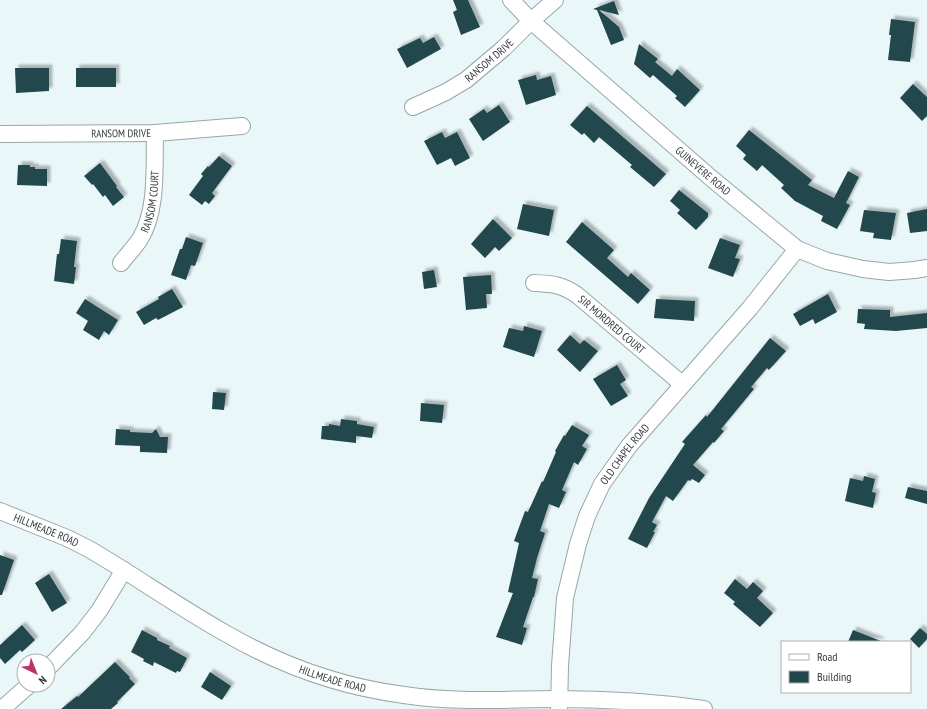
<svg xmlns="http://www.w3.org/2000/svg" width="927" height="709" viewBox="0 0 927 709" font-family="'PT Sans Narrow',sans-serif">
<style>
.building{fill:#21474d;filter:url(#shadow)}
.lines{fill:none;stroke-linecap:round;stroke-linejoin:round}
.minor-casing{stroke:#99a6a9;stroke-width:18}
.minor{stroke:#fff;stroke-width:16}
.labels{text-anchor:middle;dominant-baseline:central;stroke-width:4;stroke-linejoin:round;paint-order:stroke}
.street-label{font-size:11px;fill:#353a3b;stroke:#fff}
</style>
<defs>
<filter id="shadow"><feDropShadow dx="3.5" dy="-3.5" stdDeviation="1" flood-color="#0004"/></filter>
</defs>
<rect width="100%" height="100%" fill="#e9f7f9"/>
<g class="building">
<path d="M453,0H468L480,27L461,35L453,12L457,10Z"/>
<path d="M614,1L619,15L599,10L619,27L624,40L611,45L597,10L593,9Z"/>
<path d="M891,19L915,22L910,62L888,60L891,35H889Z"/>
<path d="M434,37L441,49L407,68L397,49L420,38L423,43Z"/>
<path d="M639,44L658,59L655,62L672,76L677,69L700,90L685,107L675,98L677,96L653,75L650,78L634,64Z"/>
<path d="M15,68H49V91L16,93Z"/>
<rect x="76" y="68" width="40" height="19"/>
<path d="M536,75L537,80L551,76L556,95L526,105L518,80Z"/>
<path d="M913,84L927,97V116L922,121L900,98Z"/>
<path d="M499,105L510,122L483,141L469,119L484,109L487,113Z"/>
<path d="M587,106L666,174L654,187L630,167L632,165L599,137L594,143L584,133L582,135L570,125Z"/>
<path d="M749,130L812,180L808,185L834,198L848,171L859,177L846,203L850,205L837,229L821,221L823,216L795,201L781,188L784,185L762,165L757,171L743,159L746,155L736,146Z"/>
<path d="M442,132L445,138L457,132L470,158L455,166L451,158L437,165L424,141Z"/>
<path d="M219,156L232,166L212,193L215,196L209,204L205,201L202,205L189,195L203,176L201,174L208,166L209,167Z"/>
<path d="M100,163L117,186L116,187L124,197L113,206L105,195L103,197L93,184L92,185L84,176Z"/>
<path d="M18,165H30V167H35V169H47V186L17,185Z"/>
<path d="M679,190L708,213V217L696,230L677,213L680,210L670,201Z"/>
<path d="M523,204L554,210L549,236L517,229Z"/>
<path d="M927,209V231L910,233L907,213Z"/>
<path d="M864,210L896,213L891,240L873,238L874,233L860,231Z"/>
<path d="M493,219L512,238L499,251L495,247L485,258L471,244Z"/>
<path d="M582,222L614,250L607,258L628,277L631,273L650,290L638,304L566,242Z"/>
<path d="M186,237L203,243L195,266L191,265L186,280L171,275L180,249H182Z"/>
<path d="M720,238L740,245L735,258L740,259L733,277L708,268Z"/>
<path d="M61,239L77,241L74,267H76L74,284L54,281L57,254H59Z"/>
<path d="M434,270L437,287L424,289L422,272Z"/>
<path d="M491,275L492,294H486L487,308L466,310L463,277Z"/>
<path d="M172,289L183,307L158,320L156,318L144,325L136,312L159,299L158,297Z"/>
<path d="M828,294L837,312L815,324L813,319L800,326L793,314Z"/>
<path d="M85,299L118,320L109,335L104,331L99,340L83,330L88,321L76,313Z"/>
<path d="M656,299L695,301L694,321L654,318Z"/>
<path d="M858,309L890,310V317L927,313V328L896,331L864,329L865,324L857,323Z"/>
<path d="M524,326L542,331L534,357L503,347L509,328L523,331Z"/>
<path d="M570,335L580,344L584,340L598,351L580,372L557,350Z"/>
<path d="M770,338L786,351L769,370L767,368L751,387L754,389L721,429L724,431L714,443L713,442L693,465L705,475L699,483L692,479L690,481L688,480L673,501L666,496L652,522L657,525L653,532H655L647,548L628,539L649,498L685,444L682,442L706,415L707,417Z"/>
<path d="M617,365L626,380L620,384L628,396L611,406L593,379Z"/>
<path d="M213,392L226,393L224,410L212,409Z"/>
<path d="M421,403L444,405L442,423L420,421Z"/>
<path d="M341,419L357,421V424L374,427L372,438L356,436V443L321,439L322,426H329V424L340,426Z"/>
<path d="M572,425L589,435L582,446L587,449L578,465L574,462L562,490L566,492L559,508L549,504L540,531L545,533L537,558L532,578L538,579L534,597H533L523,627L527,628L522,645L496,637L513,593L508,592L519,543L514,541L525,511L528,512L542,481L543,482L556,452L555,451L564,435L565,436Z"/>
<path d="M116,429L130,430V432L152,433L156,429L160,437H168L167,453L140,452V446L115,445Z"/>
<path d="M864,476L875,479L872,492L876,493L873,508L845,501L850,478L863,481Z"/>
<path d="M908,487L927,491V504L905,498Z"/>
<path d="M0,555L14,560L2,595H0Z"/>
<path d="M49,574L67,603L52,612L35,583Z"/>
<path d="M735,579L747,589L753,582L763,591L757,598L773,613L760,627L733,604L735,602L724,593Z"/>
<path d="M22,625L35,640L22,652L20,650L5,664L0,658V645Z"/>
<path d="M920,628L927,634V639L919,648L910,639Z"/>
<path d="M142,630L157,638V640L170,646L169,648L187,658L180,672L177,671L176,673L154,662L153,666L143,661L144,659L131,652Z"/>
<path d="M853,630L881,641V642H848Z"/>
<path d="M115,662L130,677L129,678L135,684L117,702L118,703L111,709H61L77,696L78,697Z"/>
<path d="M210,672L231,686L222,700L201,687Z"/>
</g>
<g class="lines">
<g class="minor-casing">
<g id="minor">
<path id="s1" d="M511,0L531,21L711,178L797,249L827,261L863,269L889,272L915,270L927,268"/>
<path id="s2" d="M413,107L446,92L466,80L504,48L531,21L555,0"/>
<path id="s3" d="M0,134L155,133L242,126"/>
<path id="s4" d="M121,263C127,255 135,247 140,239C158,210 154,166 155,133"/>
<path id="s5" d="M534,283C553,284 561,284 577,295L682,384"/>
<path id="s6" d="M0,511L67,538L89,549C135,576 179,607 225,633C280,665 342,687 404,695C455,703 506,699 557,699C606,699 656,702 704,709"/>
<path d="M48,668L82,633L99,611L124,570"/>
<path d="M2,709L29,685"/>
<path id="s7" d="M559,709L560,666L565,598L578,544L587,516L602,484L629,446L750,308L797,249"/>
</g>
</g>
<use href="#minor" class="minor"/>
</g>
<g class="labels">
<g class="street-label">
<text stroke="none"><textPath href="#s2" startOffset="90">RANSOM DRIVE</textPath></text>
<text stroke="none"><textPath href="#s3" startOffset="121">RANSOM DRIVE</textPath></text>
<text stroke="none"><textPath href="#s1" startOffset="257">GUINEVERE ROAD</textPath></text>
<text stroke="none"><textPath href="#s4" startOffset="70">RANSOM COURT</textPath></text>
<text stroke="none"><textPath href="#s5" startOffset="91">SIR MORDRED COURT</textPath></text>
<text stroke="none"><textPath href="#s7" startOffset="269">OLD CHAPEL ROAD</textPath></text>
<text stroke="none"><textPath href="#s6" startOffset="50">HILLMEADE ROAD</textPath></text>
<text stroke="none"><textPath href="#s6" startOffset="374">HILLMEADE ROAD</textPath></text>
</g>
</g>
<rect x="781" y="641" width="130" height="52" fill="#ffffff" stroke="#aeb0b1"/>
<rect x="789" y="654" width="20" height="6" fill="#ffffff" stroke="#aeb0b1"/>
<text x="817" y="661" font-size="12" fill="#353a3b">Road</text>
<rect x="789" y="671" width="20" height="12" fill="#21474d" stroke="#aeb0b1"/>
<text x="817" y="681" font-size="12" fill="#353a3b">Building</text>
<g transform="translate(36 673) rotate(137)"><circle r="19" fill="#ffffff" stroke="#aeb0b1"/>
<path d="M0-3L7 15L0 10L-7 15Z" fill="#be336a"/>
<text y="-6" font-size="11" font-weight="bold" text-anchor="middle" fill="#353a3b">N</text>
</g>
</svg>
